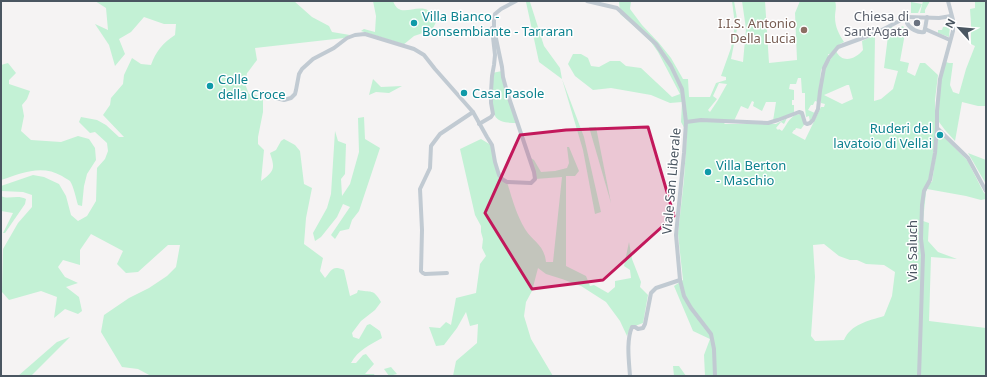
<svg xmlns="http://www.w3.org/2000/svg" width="987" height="377" viewBox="0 0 987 377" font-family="'Noto Sans',sans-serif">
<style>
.green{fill:#c3f1d5;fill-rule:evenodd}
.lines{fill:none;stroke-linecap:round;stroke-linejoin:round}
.minor{stroke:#c1cad2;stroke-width:4}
.marked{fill:#c2185b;fill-opacity:0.2;stroke:#c2185b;stroke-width:3;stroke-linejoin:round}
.culture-dot{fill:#0f9aa8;stroke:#fff;stroke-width:1.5}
.worship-dot{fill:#6b7280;stroke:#fff;stroke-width:1.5}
.education-dot{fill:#8d6e63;stroke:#fff;stroke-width:1.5}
.labels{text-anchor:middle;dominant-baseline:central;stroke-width:3;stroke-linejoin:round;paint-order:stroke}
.culture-label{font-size:13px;fill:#0d838f;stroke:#fff;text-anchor:start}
.worship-label{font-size:13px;fill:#5b616d;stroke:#fff;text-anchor:end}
.education-label{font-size:13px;fill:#785e54;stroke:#fff;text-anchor:end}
.street-label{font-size:13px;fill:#4a5661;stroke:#fff}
</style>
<rect width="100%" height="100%" fill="#f5f3f3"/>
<g class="green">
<path d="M95,1H294L312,17L329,26L332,32L350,35L344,38L255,48L257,60L248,72L247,73L245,84L249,94L257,95L258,98L263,100V112L258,137V144L264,150L261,181C275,171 275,168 270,153L276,150L281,141L284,139L295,145L300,151L304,184L312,188L306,218L304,244L323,258L320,271L325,278C332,270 332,265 344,270L350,296L357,293L358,290C371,293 373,288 381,302L375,310L361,321L352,333L353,337L359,339L367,325L370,324L380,331L382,338C370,345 358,350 351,363H356L363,355L366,354L374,364L365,374H374L375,376H151L138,369L122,367L101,332L104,315L129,298L149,288L167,276L176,267L180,245H168L138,272L126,273L117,264L123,251L91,234L80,250V265L63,260L58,267L65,277L78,283L66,287L79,297L82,311L78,314L65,309L54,318L57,297L41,291L9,300L2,292L3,249L18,223L32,207V195L23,192L1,191V186L33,175L44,177L59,184L66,196L71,215L78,221L87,216L96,201L97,168L105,159L108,151L107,143L95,132L90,133L79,122L81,117L97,120L106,125L119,137H124L103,115L110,105L111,98L123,84L124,75L132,58L141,64L151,65C156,51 163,43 175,35L176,24H164L144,17L131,32L119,39L125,54L115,66L109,45L95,24L108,30L106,8Z"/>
<path d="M373,1H393C399,18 412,6 425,9C429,10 435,15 438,18L432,30L414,36L403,45V44L361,31L364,29L375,32L376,16Z"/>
<path d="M619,1H631L630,9L642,25L659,43L671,58L683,79H688L689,97H710L716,83L726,80V77L721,76L731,48L735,25L732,1H734L738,24L731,59L743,62L746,29L742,1H765L769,63L797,60L795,13L800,1H835C837,7 835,11 835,17C835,27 839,34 844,42L840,44L830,54H828L829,56L821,70L818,102L815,101L813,105H811L808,110L815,113L810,122L809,116L806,117L805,108V93H802L801,78H798L796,84H790L789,89L794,90V100H792V105H794V113L773,121L776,102H766L762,111L753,106L754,102L752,101L748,109L741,106L734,121H722L725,124H776L787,118L784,124L781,122L776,128L778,130L779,129L782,131C788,123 791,113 802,114L804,125L801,129L796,128L795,130H794L792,133L805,140L821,107H824L825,104L821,103V91L825,68L836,51C842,64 856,59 863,50L862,41L875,35V36L874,101L881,99L893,89L898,71L884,68L889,28L891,26L894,30L903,26L904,28H906L900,61L909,63L907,72L915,76L920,63H925L938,75L935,100V137L931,174L927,183L932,182L938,140L936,136L941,134L967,160L984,193L986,194V199L981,200L966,196L927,189L926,192L923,221L929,223L928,241L938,252L957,259L931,257L929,321L986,328V376H705L704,355L710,339L693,331L674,286L683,280L678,234L684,179L687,133L681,122L682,102L670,103L651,95L611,88L593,90L575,76L568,64L573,54H581L588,58L591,66L599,67L610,61H620L626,66L641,68L672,97L680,94L658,52L651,42L634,26L620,14ZM719,83L727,84L718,100L710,112L708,110L717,99L713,96ZM847,85H849L853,99L842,104L824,95ZM824,244L839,256L850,260H857L866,264L884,265L895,272L892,296L884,316C868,321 851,324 844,340L815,341L811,336L815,277L813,245Z"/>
<path d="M923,1H930L925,10V13H920Z"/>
<path d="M976,1H986V106H978L962,102L955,141L945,130L939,122L938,112L941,76L946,62L949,63H953L950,85L953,92L959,94L966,69L975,46L971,44V23L970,9L975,8V2Z"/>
<path d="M526,2H530L544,46L560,68L562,79L584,137L601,212L595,214L583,150L562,79L539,62Z"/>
<path d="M911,2L922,4L918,13H911Z"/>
<path d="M950,26L949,37L938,33V30H942L943,27Z"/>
<path d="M8,63L16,73L9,80V84L30,91L27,99L22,105L24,116L21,131L31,140L61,142L78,136L89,139L95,148L96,160L87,174L84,186L82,206L78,205C76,199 74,187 70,181C68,179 64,178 62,176C42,164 21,173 1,180V65Z"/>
<path d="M502,71L517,123C512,123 506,123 501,121C487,116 492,85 492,73Z"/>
<path d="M373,79L381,87L402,86L389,93L376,92L369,95Z"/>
<path d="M364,117L365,139L380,148L359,211L352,220L349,229L340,231L335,239L331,235L350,207L343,204L337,217L321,237L315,241L313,233L327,208L331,194L335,131L338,141L346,144L345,174L341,179L342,196L350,184L359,152L358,118Z"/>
<path d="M589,127H596L611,203Z"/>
<path d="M481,139L491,145L499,179L507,182C512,198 516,214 525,229C533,242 544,244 546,262H553L562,177L535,179L529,157L534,160L541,172L555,171L567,168L569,163L567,147H569L579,171L575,176H566V266L586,276L590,286L594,285L608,293L615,287V281L631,278L630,270L624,266L629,242L632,259L641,282L640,287L648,295L643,323L630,328L627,336L620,321L606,302L581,286L562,279L546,274L538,268L532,291L526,302L524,316L531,339L553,376H453L456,361L477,343L478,324L470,326L466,312L457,328L444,345L436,346L429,327L440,328L446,322L451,325L456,298L476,293L480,264L486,256L482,248L483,239L481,232V226L475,215L460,149Z"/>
<path d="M968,153L986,160V184Z"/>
<path d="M1,196C9,200 17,194 26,199L25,204L5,233H3L13,213L1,211Z"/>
<path d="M70,337L31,376H18L57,342Z"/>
<path d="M673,366H679L686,376H674Z"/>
<path d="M391,367L397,374L389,376L384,369Z"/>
</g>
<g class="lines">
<g class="minor">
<path d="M587,1L617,8L656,44L671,66L682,89L686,122L684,153L676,235L680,280L684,296L691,308L711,334L714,349L715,376"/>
<path d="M907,17L939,18L951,16"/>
<path d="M907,17V23C910,29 918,33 924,32L925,29"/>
<path d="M925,29L950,40"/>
<path d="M925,29L927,17"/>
<path d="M268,96L284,100L291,98L295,94L296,90L299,74L302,69L313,59L334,48L347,38L355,35L365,34L414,49L424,55L435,69L473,112L487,137L492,145L495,162L499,175L502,179L507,182L531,183L535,179L534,172L507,92L503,77L502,67L494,29V20L495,14L501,9L516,1"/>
<path d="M686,122L701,120L768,123L778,120L799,112L802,113L805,123L807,124L810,123L813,120L818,109L820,91L824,68L829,58L838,47L876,33L907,17"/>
<path d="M479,124L491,117L493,114L491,103V92L492,76L494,65L495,55L492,28"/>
<path d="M937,128L968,158L986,191"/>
<path d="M447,273L425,274L423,273L421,271L422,230L420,189L430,168L431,146L440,134L473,112"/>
<path d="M630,376C629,361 626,341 632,327H635L638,329L643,328L645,324L651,293L656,288L680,280"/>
<path d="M919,376L923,255L921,239L922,205L924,191L930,180L935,153L937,128V111L940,79L953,31V20L948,1"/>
</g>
</g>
<path class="marked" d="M648,127L674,216L603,280L532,289L485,213L520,135L566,130Z"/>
<g class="culture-dot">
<circle cx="414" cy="23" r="4"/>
<circle cx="210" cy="86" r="4"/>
<circle cx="464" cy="93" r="4"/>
<circle cx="940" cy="135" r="4"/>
<circle cx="708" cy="172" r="4"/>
</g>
<circle class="worship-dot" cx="917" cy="23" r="4"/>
<circle class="education-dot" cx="804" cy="30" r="4"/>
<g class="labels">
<g class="culture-label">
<text x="422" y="16">Villa Bianco -<tspan x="422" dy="15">Bonsembiante - Tarraran</tspan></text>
<text x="218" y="79">Colle<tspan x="218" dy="15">della Croce</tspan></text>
<text x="472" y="93">Casa Pasole</text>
<text x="932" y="128" text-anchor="end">Ruderi del<tspan x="932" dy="15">lavatoio di Vellai</tspan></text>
<text x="716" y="165">Villa Berton<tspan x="716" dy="15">- Maschio</tspan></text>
</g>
<g class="worship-label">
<text x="909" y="16">Chiesa di<tspan x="909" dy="15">Sant'Agata</tspan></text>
</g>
<g class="education-label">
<text x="796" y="23">I.I.S. Antonio<tspan x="796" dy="15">Della Lucia</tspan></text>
</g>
<g class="street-label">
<text transform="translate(671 181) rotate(-85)">Viale San Liberale</text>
<text transform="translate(912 251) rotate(-90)">Via Saluch</text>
</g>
</g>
<rect width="987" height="377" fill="none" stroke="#4a5661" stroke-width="4"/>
<g transform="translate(959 28) rotate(297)" stroke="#ffffff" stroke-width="3" paint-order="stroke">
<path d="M0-3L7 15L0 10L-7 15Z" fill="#4a5661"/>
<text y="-6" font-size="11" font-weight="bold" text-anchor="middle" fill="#4a5661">N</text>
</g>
</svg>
